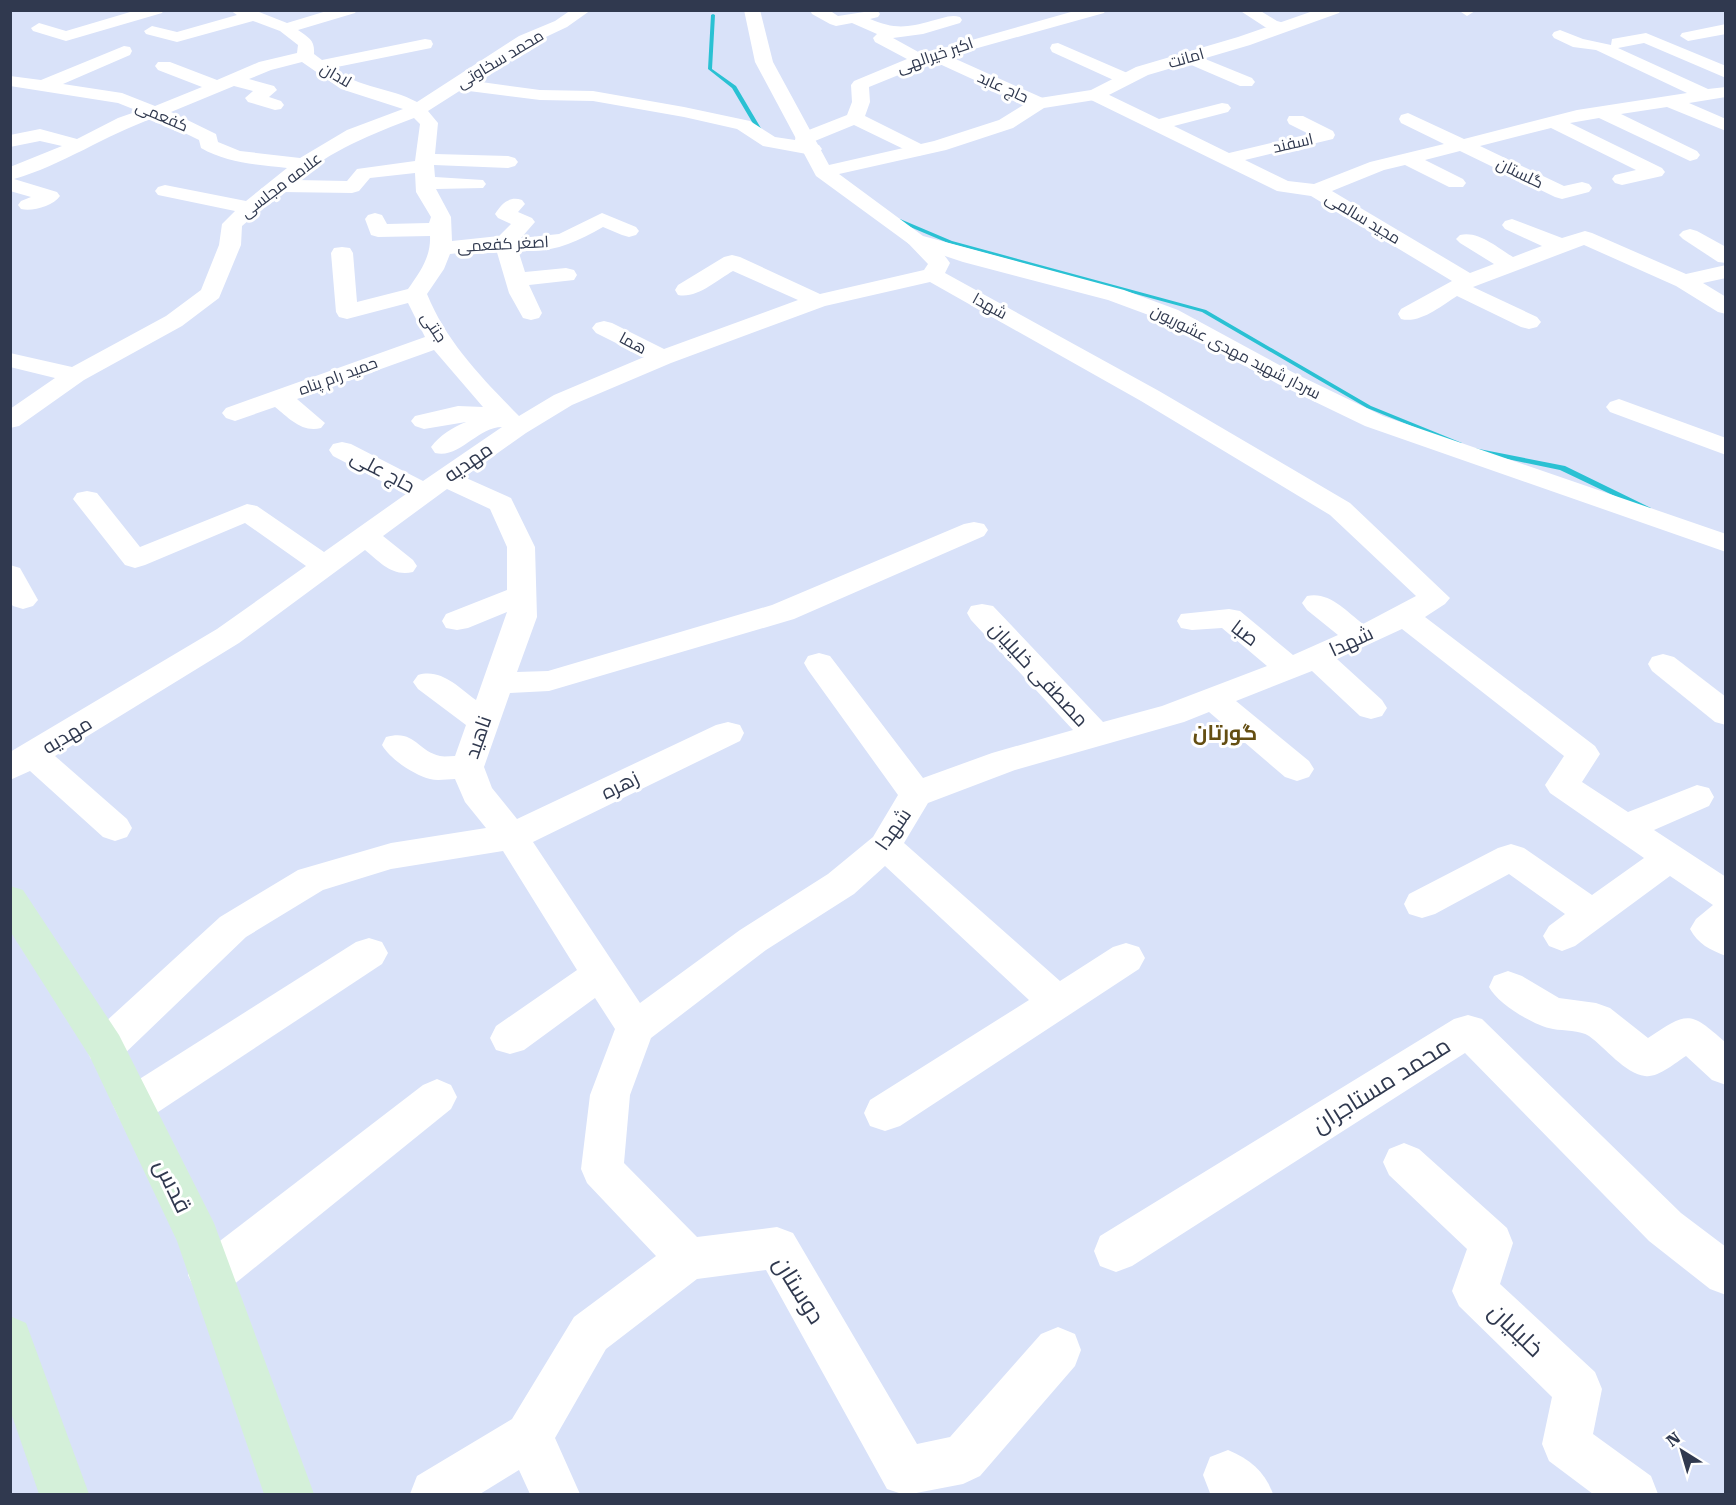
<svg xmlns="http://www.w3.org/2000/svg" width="1736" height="1505" viewBox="0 0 1736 1505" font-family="'Roboto Serif',Cairo,serif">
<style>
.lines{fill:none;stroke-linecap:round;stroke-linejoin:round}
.stream{fill:#2ac1d3;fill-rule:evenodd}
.minor{fill:#fff;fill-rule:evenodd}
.tertiary{fill:#fff;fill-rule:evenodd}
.secondary{fill:#d4f0d9;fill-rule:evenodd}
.labels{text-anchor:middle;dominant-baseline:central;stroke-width:6;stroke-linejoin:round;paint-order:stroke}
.far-street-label{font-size:16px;fill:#30394f;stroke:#fff}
.street-label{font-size:20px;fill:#30394f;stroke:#fff}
.neighbourhood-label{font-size:21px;font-weight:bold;fill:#644e12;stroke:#fff}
.near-street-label{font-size:24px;fill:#30394f;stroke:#fff}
</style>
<rect width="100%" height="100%" fill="#d9e2f9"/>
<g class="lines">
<g class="stream">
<path d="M713,14L715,15L712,69L736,86L762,130L767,133L766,134L758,132L732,88L708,69L711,15Z"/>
<path d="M896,219H900L952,241L1206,310L1371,406L1462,443L1460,444H1456L1367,408L1202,312L948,243L896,221Z"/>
<path d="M1474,448L1565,466L1651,508L1650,510H1644L1560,470L1474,452Z"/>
</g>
<g class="minor">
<path d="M137,10H164L162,13L66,41L33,31L31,28L39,23L66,31Z"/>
<path d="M230,10H254L287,23L330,10H357L355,13L298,30C309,38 315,40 314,54L322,60L425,39L431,40L433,44L431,48L332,68C361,89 389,87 417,102L519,36L555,21L571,10H591L567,27L531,44L474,81L540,90L593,91L684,107L750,121L775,137L795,140L796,135L847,115L852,102L851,85L854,81L907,59L875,42L873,38L877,34L852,23L836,26L830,24L812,14L810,10H829L838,16L877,10L880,14L878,17L870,19C893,29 907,28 931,21C941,19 950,14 960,17L962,20L960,23L923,34L893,38L922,54L1078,10H1106L1104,13L949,56L1045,99L1048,103L1045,107H1033L933,61L869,87L870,102L865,116L925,146L928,150L925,154L918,156L854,125L810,143L819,145L822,149L819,153L812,155L763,146L737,129L684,117L593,101L540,100L461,90L428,111L438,123L435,154L508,156L515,158L518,162L515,166L508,168L434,165L435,177L483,180L486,184L483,188L436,189L451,217L452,241L499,236L511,224L498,218L495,214C502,203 509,196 522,200L525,204L518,212L532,218L535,222L521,238L559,234L602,213L636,227L639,231L636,235L629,237L622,235L603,227C575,243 551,254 518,250L525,272L566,268L574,270L577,275L574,280L529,285L542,313L539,318L531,320L523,318L509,293L496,249L450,254L444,269L427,294C447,343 482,378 519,416L554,395L644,357L596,333L592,328L596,323L604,321L612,323L664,349L798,300L733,271C717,280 697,299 678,295L675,290L678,285L724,257L732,255L740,257L820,294L924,270L928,264L905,240L909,236C925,231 941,250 950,263L945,273L1159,391L1350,503L1450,598L1445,604L1425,617L1595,746L1600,754L1582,782L1628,812L1697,785L1709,788L1714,797L1709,806L1654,830L1726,877V956C1710,950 1698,944 1690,929L1696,919L1713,905L1670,876L1575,946L1562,951L1549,946L1543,936L1549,926L1565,914L1509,874L1435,914L1422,918L1409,914L1404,904L1409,894L1498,848L1511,844L1524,848L1592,895L1644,858L1550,793L1545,785L1564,756L1402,629L1337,659L1382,700L1387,708L1382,716L1371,719L1360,716L1312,671L1236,701L1309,761L1314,769L1309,777L1297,781L1285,777L1209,712L1184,722L1015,770L928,803L904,843L1060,981L1113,947L1126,943L1139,947L1145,958L1139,969L900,1126L885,1131L870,1126L864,1113L870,1100L1029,1000L885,866L854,894L766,950L651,1038L630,1095L624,1163L697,1237L777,1227L793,1233L917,1444L950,1437L1041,1334L1058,1327L1075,1334L1081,1350L1075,1366L980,1476L963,1484L911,1494H902L887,1489L766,1270L697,1279L606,1349L555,1438L580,1494H530L519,1470L480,1494H410L417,1476L512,1419L574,1317L656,1256L587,1183L581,1169L590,1095L615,1029L595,998L524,1050L510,1054L496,1050L490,1038L496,1026L577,970L503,851L391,869L323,890L246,937L119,1059L105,1064L91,1059L85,1047L91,1035L220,917L298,870L391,843L486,828L465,802L455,779C447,779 438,781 430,779C414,775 390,759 382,745L386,737C415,729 417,751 440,756C444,757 450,756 455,756L466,725L418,689L413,682L418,675C441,668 458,687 476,700L507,612L468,628L457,630L446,628L442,621L446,614L507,590V547L490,509L447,489L383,536L413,560L417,566L413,572C392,577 380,562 365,550L239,643L55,756L127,819L132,828L127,837L115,841L103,837L30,771L10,780V752L217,629L306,566L245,523L145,565L135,568L125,565L73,499L77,493L87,491L97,493L140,547L247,504L257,506L324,552L406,494L333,456L329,450L333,444L342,442L351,444L423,481L502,427C477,427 460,459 435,453L431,447C439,436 453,427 466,422L424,429L415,426L411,421L415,416L458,406L483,407L434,350L297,399L325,423L321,428C302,433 289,418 275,407L235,421L226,418L222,413L226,408L425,337L408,303L347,319L339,317L336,312L331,253L334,248L342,247L350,248L353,253L357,302L408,289C420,272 431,257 430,236L378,237L371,235L365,219L368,215L375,213L382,215L387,224L429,223L431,217L416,192L415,173L370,178L359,191L352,193L282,192L242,226L241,245L219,298L182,326L84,380L19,426L10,428V409L55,378L10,367V353L72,367L166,316L201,290L219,245L222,224L235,211L158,195L155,191L158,187L165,185L246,201L287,168C258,165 227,163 201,148L199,140L154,118C105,135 63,165 14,179L57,192L60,196C53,206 32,212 21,209L18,205L21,201L31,197L10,191V167L62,146L40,141L10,147V135L40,129L77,139L118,118L138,111L118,103L10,86V76L41,80L124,46L130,47L132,51L130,55L63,84L122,93L155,106L202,87L158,70L155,66L158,62H170L217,80L259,62L297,53L298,45L280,31L253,21L177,42L146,34L144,31L152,26L177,32L237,15ZM302,62L341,89L403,109L347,130L300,158L240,151L218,142L216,134L171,112L234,86L253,91L245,98L248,102L275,110L281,109L284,105L281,101L269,97L277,90L274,86L249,79L271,70ZM414,118L420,124L415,161L357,169L347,181L296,180C331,150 372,134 414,118ZM930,282L1141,401L1330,515L1416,596L1363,624C1346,611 1329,591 1307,596L1302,603L1307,610L1338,635L1293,655L1240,611L1229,609L1181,614L1177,621L1181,628L1192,630L1222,628L1267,666L1162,706L1103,722L993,606L982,604L971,606L967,613L971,620L1073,730L992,753L923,778L830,656L819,653L808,656L804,663L808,670L898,795L873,837L828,874L740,930L640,1003L533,842L740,741L744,733L740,725L728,722L716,725L517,819L492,788L484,767L510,693L549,691L794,619L984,536L988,530L984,524L974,522L964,524L772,605L548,671L517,672L537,617L535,547L511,498L464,477L526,433L572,405L671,363L825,306Z"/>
<path d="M1239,10H1259L1277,21L1288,24L1290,27L1282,32L1265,27Z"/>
<path d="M1458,10H1475V11L1467,16Z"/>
<path d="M1726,24V34L1688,41L1680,36L1682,33Z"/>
<path d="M1560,30L1583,39L1611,45L1612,39L1646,33L1726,66V78L1644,43L1618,48L1708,89L1726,87V97L1689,103L1726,119V131L1667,107L1621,114L1697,151L1700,155L1697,159L1690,161L1599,118L1570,123L1662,168L1665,172L1662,176L1622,185L1615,183L1612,179L1615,175L1636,170L1551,128L1480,146L1564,186L1582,182L1589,184L1592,188L1589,192L1562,199L1555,197L1460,151L1425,160L1463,179L1466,183L1463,187H1449L1405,165L1384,170L1332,191L1470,273L1494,264L1460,243L1456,239L1460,235C1478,230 1498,248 1513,257L1542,246L1505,229L1502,225L1505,221L1512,219L1562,238L1585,231L1592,233L1686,274L1726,265V278L1703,283L1726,297V314L1718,312L1676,286L1584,245L1473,287L1537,317L1541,322L1537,327L1529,329L1521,327L1457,296C1441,306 1420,324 1401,319L1398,314L1401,309L1452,281L1311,196L1277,191L1089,99L1086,95L1089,91H1101L1159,119L1222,103L1228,104L1231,108L1228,112L1174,126L1229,153L1309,134L1289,124L1287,120L1289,116H1303L1333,131L1335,135L1333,139L1245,160L1288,181L1314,184L1370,162L1444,144L1401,123L1399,119L1401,115L1408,113L1464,139L1577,110L1687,93L1596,50L1573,47L1554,38L1552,35L1554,32Z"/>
<path d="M1058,43L1132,75L1135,79L1132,83H1120L1052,52L1050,48L1052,44Z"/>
<path d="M1188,52L1252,78L1255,82L1252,86H1240L1182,61L1180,57L1182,53Z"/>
<path d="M1690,229L1697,231L1726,247V263L1718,262L1683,239L1679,235L1683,231Z"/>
<path d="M1619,399L1726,438V455L1610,412L1606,407L1610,402Z"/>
<path d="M10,565L20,568L38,600L33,606L23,609L13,606L10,603Z"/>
<path d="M1663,654L1674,657L1726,697V725L1715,722L1652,671L1648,664L1652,657Z"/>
<path d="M369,938L382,942L388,953L382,964L149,1118L134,1123L119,1118L113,1105L119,1092L356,942Z"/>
<path d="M1508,971L1522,976L1559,998L1596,1003L1610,1008L1648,1038C1688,1012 1689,1010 1726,1043V1085L1712,1080L1686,1056C1675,1063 1658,1078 1645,1076C1624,1073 1606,1048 1589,1036C1580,1030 1564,1031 1553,1029C1533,1025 1498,1004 1489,987L1494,976Z"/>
<path d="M1468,1015L1482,1019L1681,1213L1726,1247V1295L1710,1289L1649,1241L1465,1053L1132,1266L1116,1272L1100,1266L1094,1251L1100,1236L1454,1019Z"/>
<path d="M437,1079L451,1085L457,1097L451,1109L227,1290L211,1296L195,1290L188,1275L195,1260L423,1085Z"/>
<path d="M1404,1143L1419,1149L1507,1228L1513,1243L1500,1284L1595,1372L1602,1389L1593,1434L1651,1476L1658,1494H1593L1549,1461L1542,1444L1552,1397L1459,1306L1452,1291L1467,1249L1389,1175L1383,1162L1389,1149Z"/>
<path d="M1228,1450C1250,1459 1265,1472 1273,1494H1212L1210,1493L1203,1475L1210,1457Z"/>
</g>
<path class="tertiary" d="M744,10H760L773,62L829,165L934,141L999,120L1033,99L1091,90L1136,67L1238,37L1316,10H1341L1339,13L1250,45L1148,75L1101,99L1044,108L1013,128L946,150L839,174L923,236L1124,290L1178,310L1296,374L1383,416L1726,534V552L1365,426L1278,384L1162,320L1108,300L963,262L909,244L816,176L755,62Z"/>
<g class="secondary">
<path d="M10,886L23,890L119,1035L214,1223L314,1494H264L177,1241L90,1057L10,931Z"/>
<path d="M10,1316L26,1323L89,1494H39L10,1410Z"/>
</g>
</g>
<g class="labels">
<g class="far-street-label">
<text transform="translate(935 55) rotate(-19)">اکبر خیرالهی</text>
<text transform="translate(1186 58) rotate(-16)">امانت</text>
<text transform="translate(500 59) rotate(-31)">محمد سخاوتی</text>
<text transform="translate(336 75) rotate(30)">لادان</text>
<text transform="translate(1003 87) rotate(24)">حاج عابد</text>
<text transform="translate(162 116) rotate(23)">کفعمی</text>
<text transform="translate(1293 143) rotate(-13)">اسفند</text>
<text transform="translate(1520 173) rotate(26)">گلستان</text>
<text transform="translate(281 185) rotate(-37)">علامه مجلسی</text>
<text transform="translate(1363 218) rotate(31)">مجید سالمی</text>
<text transform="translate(503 244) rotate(-3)">اصغر کفعمی</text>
<text transform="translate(990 306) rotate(29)">شهدا</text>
<text transform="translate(434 327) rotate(56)">جنتی</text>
<text transform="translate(633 343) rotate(28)">هما</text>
<text transform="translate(1236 352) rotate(27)">سردار شهید مهدی عشوریون</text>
<text transform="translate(338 376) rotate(-20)">حمید رام پناه</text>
</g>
<g class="street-label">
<text transform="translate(468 462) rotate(-35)">مهدیه</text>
<text transform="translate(383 471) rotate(28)">حاج علی</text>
<text transform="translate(1245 633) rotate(37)">صبا</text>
<text transform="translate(1351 641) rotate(-25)">شهدا</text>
<text transform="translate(1039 674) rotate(47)">مصطفی خلیلیان</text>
<text transform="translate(67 735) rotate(-31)">مهدیه</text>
<text transform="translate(478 737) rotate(-71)">ناهید</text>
<text transform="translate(620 785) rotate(-26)">زهره</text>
<text transform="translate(893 829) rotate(-55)">شهدا</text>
</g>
<g class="neighbourhood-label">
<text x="1225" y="733">گورتان</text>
</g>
<g class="near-street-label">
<text transform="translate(1381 1085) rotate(-32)">محمد مستاجران</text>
<text transform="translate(173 1186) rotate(64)">قدس</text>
<text transform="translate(799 1290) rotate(58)">دوستان</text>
<text transform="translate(1516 1330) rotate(44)">خلیلیان</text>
</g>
</g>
<rect width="1736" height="1505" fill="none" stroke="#30394f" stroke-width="24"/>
<g transform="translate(1682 1451) rotate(323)" stroke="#ffffff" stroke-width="4.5" paint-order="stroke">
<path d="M0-4.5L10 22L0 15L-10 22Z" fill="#30394f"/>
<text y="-9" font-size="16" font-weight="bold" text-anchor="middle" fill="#30394f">N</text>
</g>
</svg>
